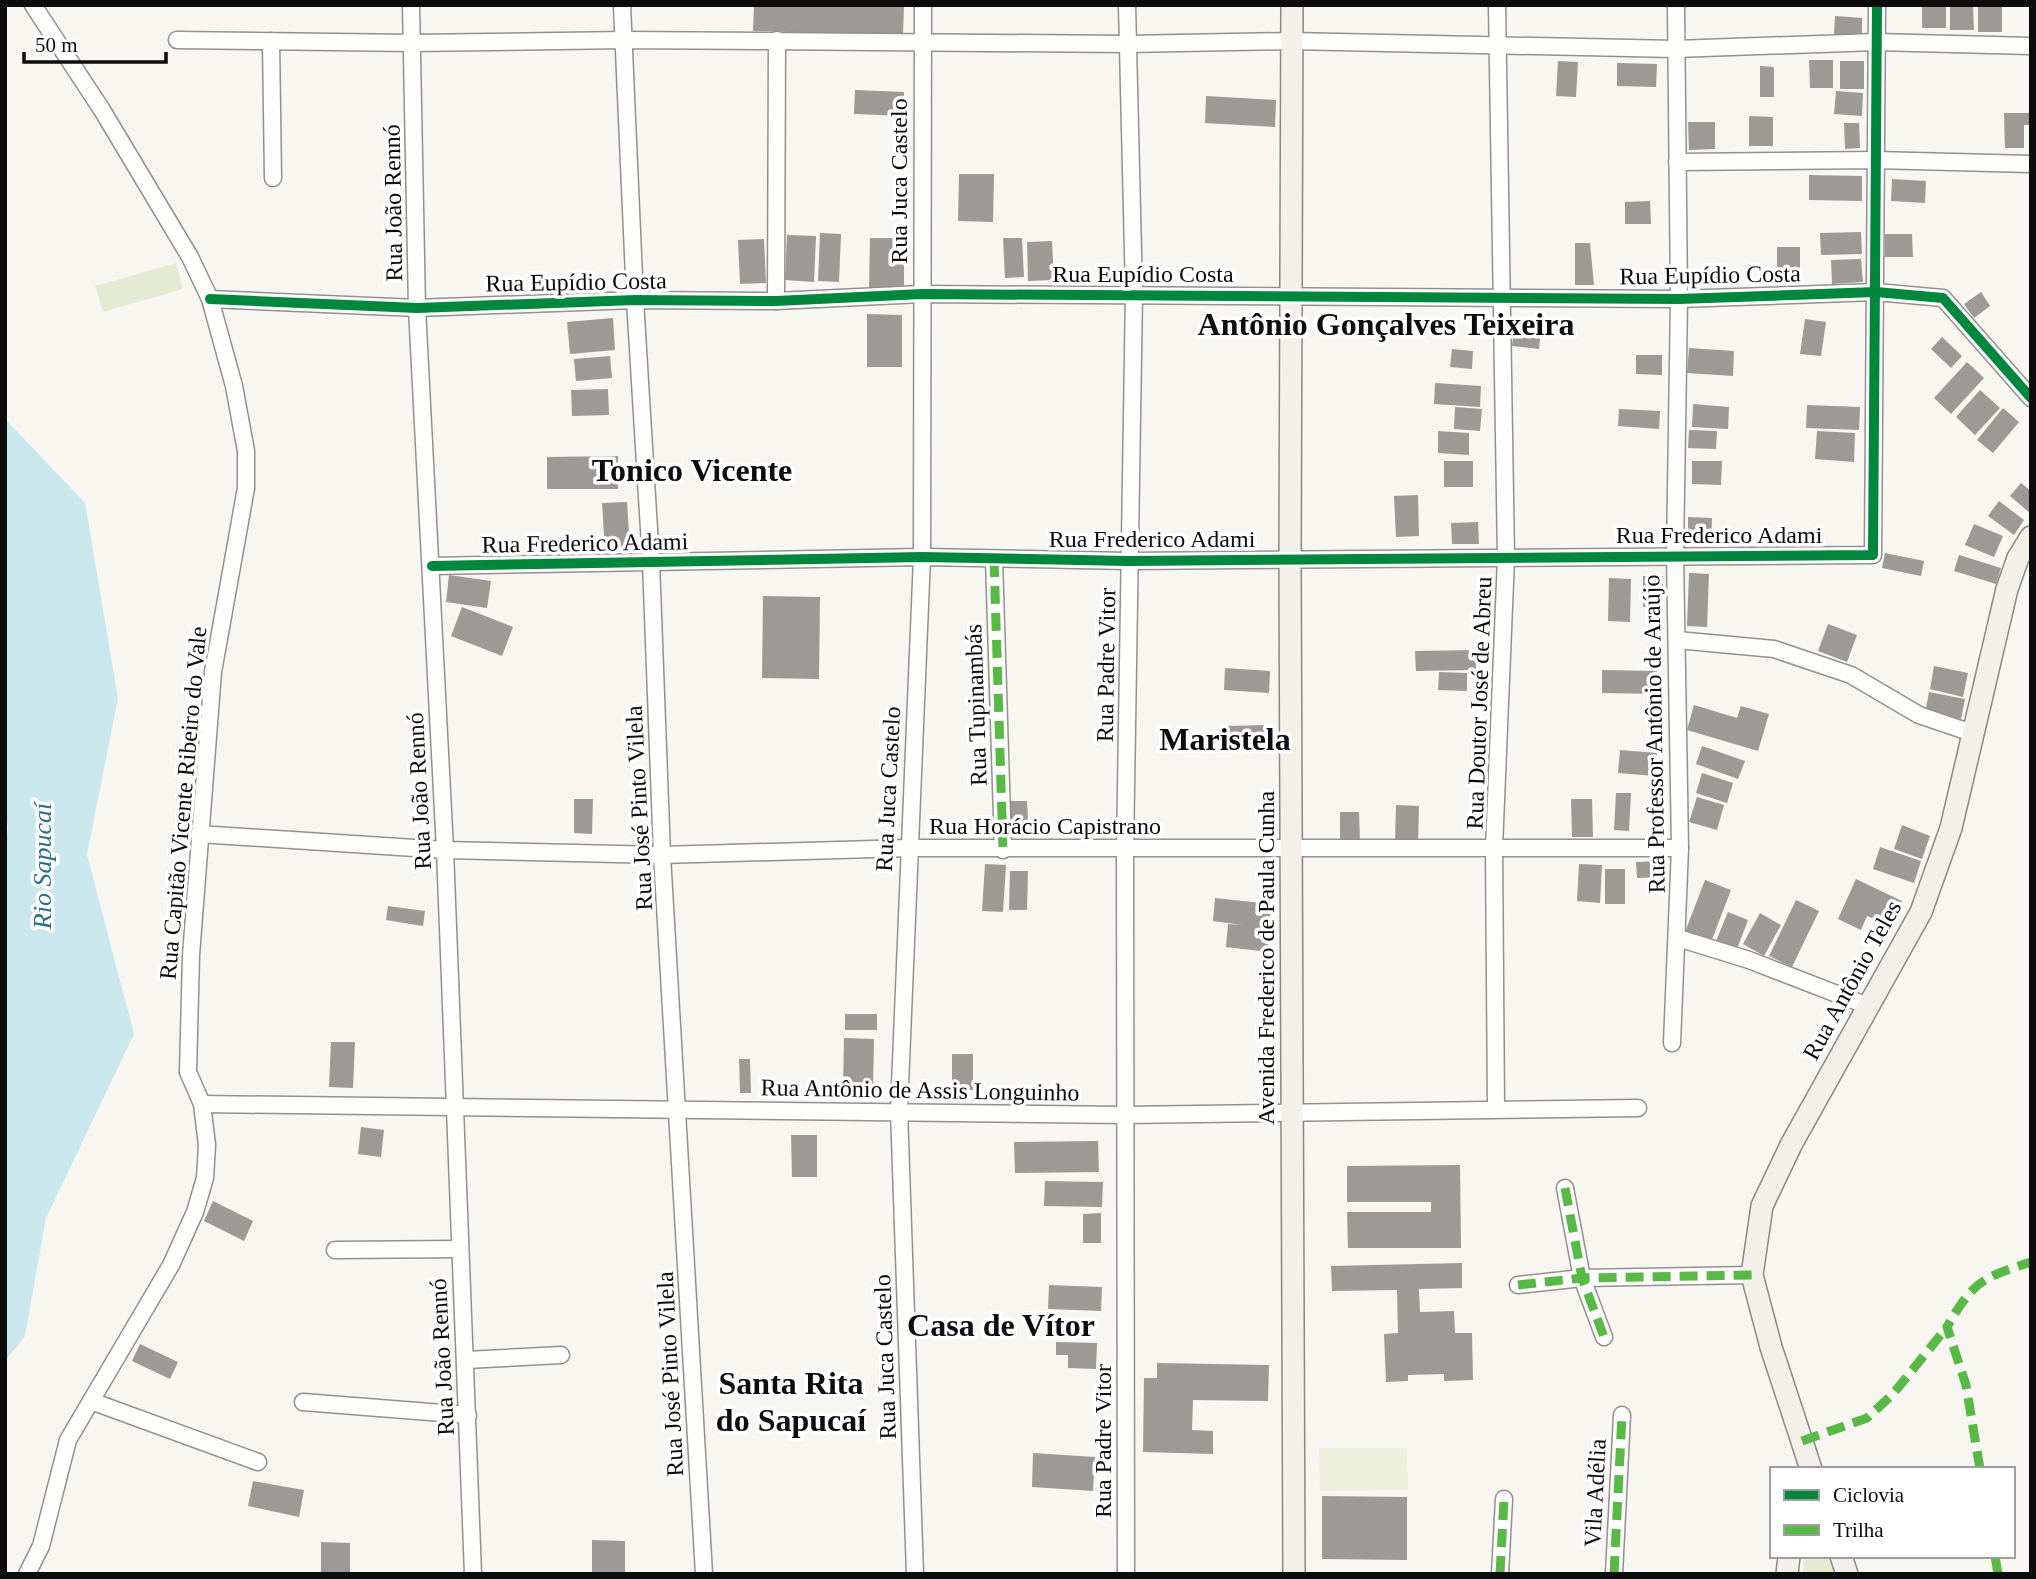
<svg xmlns="http://www.w3.org/2000/svg" width="2036" height="1579" viewBox="0 0 2036 1579" font-family="Georgia,serif">
<style>
.green{fill:#e5ebd3}
.pitch{fill:#edf0dc}
.water{fill:#cbe7ee}
.building{fill:#9c9996}
.lines{fill:none;stroke-linecap:round;stroke-linejoin:round}
.minor-casing{stroke:#92918f;stroke-width:19}
.secondary-casing{stroke:#898885;stroke-width:24}
.minor{stroke:#fefefd;stroke-width:16}
.secondary{stroke:#f3f0e9;stroke-width:21}
.quiet{stroke:#58b947;stroke-width:9;stroke-dasharray:18 9;stroke-linecap:butt}
.cycleway-casing{stroke:#fff;stroke-width:15}
.cycleway{stroke:#00873e;stroke-width:10}
.labels{text-anchor:middle;dominant-baseline:central;stroke-width:7;stroke-linejoin:round;paint-order:stroke}
.street-label{font-size:24px;fill:#0c0c0c;stroke:#fff}
.water-label{font-size:26px;font-style:italic;fill:#266e8c;stroke:#fff}
.district-label{font-size:32px;font-weight:bold;fill:#0c0c0c;stroke:#fff}
</style>
<rect width="100%" height="100%" fill="#f8f6f0"/>
<g class="green">
<path d="M176,263L183,289L103,312L95,286Z"/>
<path d="M1804,1556H1830L1834,1574H1803Z"/>
</g>
<path class="pitch" d="M1319,1448H1407L1408,1490L1320,1491Z"/>
<path class="water" d="M5,419L85,503L118,698L87,855L134,1034L46,1218L25,1336L5,1361V852L8,829L5,804Z"/>
<g class="building">
<path d="M754,5H904L903,35L753,31Z"/>
<rect x="1922" y="5" width="24" height="23"/>
<path d="M1950,5H1973L1974,30H1950Z"/>
<rect x="1978" y="5" width="24" height="27"/>
<path d="M1835,16L1862,18V35L1834,34Z"/>
<path d="M1809,60H1833V88H1810Z"/>
<path d="M1558,61L1578,62L1576,97L1556,96Z"/>
<rect x="1840" y="61" width="24" height="28"/>
<path d="M1617,63L1657,64L1656,87L1617,86Z"/>
<path d="M1760,66L1774,67V97H1760Z"/>
<path d="M855,90L904,92L903,116L854,114Z"/>
<path d="M1836,91L1863,93L1862,116L1834,114Z"/>
<path d="M1206,96L1276,100L1275,127L1205,123Z"/>
<path d="M2004,113H2029V125H2024V148H2005Z"/>
<path d="M1749,116L1773,117V146H1749Z"/>
<path d="M1688,122H1715V149L1689,150Z"/>
<path d="M1844,123H1859L1860,148L1845,149Z"/>
<path d="M959,174H994L993,222L958,221Z"/>
<path d="M1809,175L1862,176V201L1809,200Z"/>
<path d="M1892,179L1926,181L1925,203L1891,201Z"/>
<path d="M1650,201L1651,224H1625V202Z"/>
<path d="M1861,232L1862,254L1821,255L1820,233Z"/>
<path d="M820,233L841,234L839,282L818,281Z"/>
<path d="M1885,234H1912L1913,257H1885Z"/>
<path d="M787,235L816,236L814,282L785,280Z"/>
<path d="M870,238H904V290H869Z"/>
<path d="M1003,238H1022L1024,277L1005,278Z"/>
<path d="M764,239L766,283L740,284L738,240Z"/>
<path d="M1052,241L1054,280L1028,281L1027,242Z"/>
<path d="M1575,243H1590L1594,285H1575Z"/>
<rect x="1777" y="247" width="23" height="32"/>
<path d="M1861,259L1863,282L1832,284L1831,260Z"/>
<path d="M1981,292L1990,306L1974,318L1964,304Z"/>
<path d="M867,314L902,315V367H867Z"/>
<path d="M613,318L615,350L570,354L567,322Z"/>
<path d="M1805,319L1826,322L1821,356L1800,354Z"/>
<path d="M1514,327L1541,330L1539,349L1512,346Z"/>
<path d="M1942,337L1962,356L1951,368L1931,349Z"/>
<path d="M1689,348L1734,351L1733,376L1687,373Z"/>
<path d="M1452,349L1473,351L1472,369L1450,367Z"/>
<path d="M1636,355H1662V375L1636,374Z"/>
<path d="M610,356L612,378L576,381L574,359Z"/>
<path d="M1967,362L1984,378L1951,414L1934,398Z"/>
<path d="M1435,383L1481,386L1480,407L1434,404Z"/>
<path d="M608,389L609,415L572,416L571,390Z"/>
<path d="M1980,390L2000,408L1975,435L1956,417Z"/>
<path d="M1693,404L1729,407L1728,429L1692,427Z"/>
<path d="M1807,405L1860,407L1859,430L1806,428Z"/>
<path d="M1455,407L1482,409L1480,431L1454,429Z"/>
<path d="M2003,408L2019,422L1993,453L1977,440Z"/>
<path d="M1619,409L1660,411L1659,429L1618,426Z"/>
<path d="M1689,430L1717,431L1716,449L1688,448Z"/>
<path d="M1438,431L1469,433V455L1438,453Z"/>
<path d="M1817,431L1855,433L1854,462L1815,459Z"/>
<path d="M618,456V489H547V457Z"/>
<rect x="1444" y="461" width="29" height="26"/>
<path d="M1692,461H1722L1721,485L1692,484Z"/>
<path d="M2021,483L2031,491L2030,513L2010,496Z"/>
<path d="M1418,495L1419,536L1396,537L1394,496Z"/>
<path d="M1999,501L2024,520L2014,535L1988,516Z"/>
<path d="M627,502L630,548L605,550L602,503Z"/>
<path d="M1688,517L1712,518L1711,546L1688,545Z"/>
<path d="M1478,522L1479,544H1452L1451,523Z"/>
<path d="M1974,524L2003,536L1994,557L1965,545Z"/>
<path d="M1885,553L1924,561L1921,576L1882,568Z"/>
<path d="M1959,555L2001,568L1996,584L1954,571Z"/>
<path d="M1689,573L1709,574L1707,627L1687,626Z"/>
<path d="M449,575L491,581L487,608L446,602Z"/>
<rect x="1643" y="576" width="20" height="31"/>
<path d="M1609,578L1631,579L1630,622L1608,621Z"/>
<path d="M763,596L820,597L819,679L762,678Z"/>
<path d="M462,607L513,627L502,656L451,636Z"/>
<path d="M1828,624L1857,635L1847,662L1818,651Z"/>
<path d="M1476,650V670L1416,671L1415,651Z"/>
<path d="M1934,666L1968,673L1963,697L1930,689Z"/>
<path d="M1225,668L1270,671L1269,693L1224,690Z"/>
<path d="M1602,670L1657,671L1656,694L1602,693Z"/>
<path d="M1439,672L1467,673V691L1438,690Z"/>
<path d="M1929,692L1965,699L1961,719L1925,713Z"/>
<path d="M1694,705L1737,718L1741,706L1769,714L1758,751L1687,730Z"/>
<path d="M1267,725L1268,746L1225,747L1224,726Z"/>
<path d="M1702,746L1745,761L1738,779L1696,764Z"/>
<path d="M1620,750L1657,753L1655,776L1618,773Z"/>
<path d="M1702,773L1733,783L1727,803L1696,793Z"/>
<path d="M1616,793H1631L1629,831L1614,830Z"/>
<path d="M1697,797L1724,805L1717,830L1689,822Z"/>
<path d="M574,799H593L592,834L574,833Z"/>
<path d="M1571,799H1592L1593,837H1572Z"/>
<path d="M1006,801H1027L1028,820H1023L1024,836L1008,837Z"/>
<path d="M1396,805L1419,806L1418,842L1395,841Z"/>
<path d="M1340,812H1359L1360,844H1340Z"/>
<path d="M1902,825L1930,836L1922,859L1894,849Z"/>
<path d="M1880,847L1921,861L1914,883L1873,869Z"/>
<path d="M1662,861L1663,877L1637,878L1636,862Z"/>
<path d="M985,864L1006,865L1003,912L982,911Z"/>
<path d="M1579,864L1602,865L1600,903L1577,901Z"/>
<rect x="1605" y="869" width="20" height="35"/>
<path d="M1010,871H1028L1027,910H1009Z"/>
<path d="M1856,879L1902,901L1890,926L1867,916L1861,930L1838,919Z"/>
<path d="M1705,880L1731,890L1711,942L1685,932Z"/>
<path d="M1215,898L1271,904L1268,952L1226,947L1228,924L1243,925L1213,921Z"/>
<path d="M1796,900L1819,911L1792,967L1769,956Z"/>
<path d="M388,906L425,911L423,926L386,920Z"/>
<path d="M1728,912L1748,920L1737,949L1716,941Z"/>
<path d="M1760,913L1781,925L1764,956L1743,944Z"/>
<rect x="845" y="1014" width="32" height="16"/>
<path d="M844,1038L874,1039L873,1087H843Z"/>
<path d="M331,1042H355L353,1088L329,1087Z"/>
<rect x="952" y="1054" width="21" height="36"/>
<path d="M739,1059H750L751,1093H740Z"/>
<path d="M361,1127L384,1130L381,1157L358,1154Z"/>
<path d="M791,1135H817V1177H792Z"/>
<path d="M1098,1141L1099,1172L1015,1173L1014,1142Z"/>
<path d="M1460,1165L1461,1248H1348L1347,1212H1431V1202H1347V1166Z"/>
<path d="M1045,1181L1103,1182L1102,1207L1044,1206Z"/>
<path d="M213,1201L253,1221L244,1241L204,1221Z"/>
<path d="M1101,1213V1243H1083V1214Z"/>
<path d="M1462,1263V1288L1419,1289L1420,1312L1454,1311L1455,1333H1472L1473,1380L1444,1381V1374L1408,1375V1381L1386,1382L1384,1334L1398,1333L1397,1290L1332,1291L1331,1266Z"/>
<path d="M1049,1285L1102,1287L1101,1311L1048,1309Z"/>
<path d="M1056,1342L1097,1343L1096,1369L1068,1368V1355H1056Z"/>
<path d="M140,1344L178,1362L170,1379L132,1361Z"/>
<path d="M1157,1363L1269,1365L1268,1401L1193,1400L1192,1430L1213,1431V1454L1143,1452L1144,1378H1157Z"/>
<path d="M1033,1453L1095,1457L1093,1491L1032,1487Z"/>
<path d="M253,1481L304,1490L299,1517L248,1506Z"/>
<path d="M1322,1496L1407,1497V1560L1322,1559Z"/>
<path d="M592,1540L625,1541V1574H592Z"/>
<path d="M321,1542L350,1543V1574H321Z"/>
</g>
<g class="lines">
<g class="minor-casing">
<g id="minor">
<path d="M411,5L417,308L445,850L473,1574"/>
<path d="M622,5L635,300L651,562L662,855L704,1574"/>
<path d="M177,40L413,43L625,40L1127,44L1291,41L1675,49L1876,42L2031,46"/>
<path d="M271,41L273,178"/>
<path d="M1677,162L1875,160L2031,164"/>
<path d="M210,299L417,308L635,300L776,301L922,294L1679,299L1876,292L1943,298L2031,398"/>
<path d="M776,301L777,40"/>
<path d="M994,559L1003,850"/>
<path d="M432,566L922,557L1128,561L1873,555L1877,5"/>
<path d="M1677,640L1774,649L1851,675L1919,715L1972,733"/>
<path d="M199,834L445,850L662,855L908,848H1680"/>
<path d="M1678,938L1749,960L1868,1006"/>
<path d="M1672,1043L1680,848L1675,555L1679,299L1676,5"/>
<path d="M202,1104L1124,1115L1638,1108"/>
<path d="M1496,1108L1494,848L1506,558L1497,5"/>
<path d="M1565,1188L1582,1278L1604,1337"/>
<path d="M335,1250L459,1249"/>
<path d="M1518,1285L1582,1278L1752,1275"/>
<path d="M466,1360L561,1355"/>
<path d="M91,1401L258,1462"/>
<path d="M303,1402L468,1415"/>
<path d="M27,1574L41,1546L68,1440L171,1265L195,1212L205,1178L207,1145L202,1104L188,1072L191,955L213,672L246,488V451L234,386L210,299L190,257L102,110L33,5"/>
<path d="M915,1574L899,1110L922,557L923,5"/>
<path d="M1126,1574L1125,850L1134,293L1127,5"/>
<path d="M1500,1574L1504,1499"/>
<path d="M1614,1574L1622,1415"/>
</g>
</g>
<g class="secondary-casing">
<g id="secondary">
<path d="M1292,5L1290,560L1294,1574"/>
<path d="M1811,1469L1771,1347L1752,1275L1762,1206L1792,1143L1921,912L1951,828L2007,589L2018,558L2031,537"/>
<path d="M1841,1556L1847,1574"/>
<path d="M1787,1574L1789,1556"/>
</g>
</g>
<use href="#minor" class="minor"/>
<use href="#secondary" class="secondary"/>
<g class="quiet">
<path d="M994,559L1003,850"/>
<path d="M1565,1188L1582,1278L1604,1337"/>
<path d="M1518,1285L1582,1278L1752,1275"/>
<path d="M1802,1441L1867,1418L1893,1394L1947,1327"/>
<path d="M1980,1469L1966,1385L1947,1327C1973,1281 1982,1278 2031,1262"/>
<path d="M1995,1556L1998,1574"/>
<path d="M1500,1574L1504,1499"/>
<path d="M1614,1574L1622,1415"/>
</g>
<g class="cycleway-casing">
<g id="cycleway">
<path d="M210,299L417,308L635,300L776,301L922,294L1679,299L1876,292L1943,298L2031,398"/>
<path d="M432,566L922,557L1128,561L1873,555L1877,5"/>
</g>
</g>
<use href="#cycleway" class="cycleway"/>
</g>
<g class="labels">
<g class="street-label">
<text transform="translate(899 181) rotate(-90)">Rua Juca Castelo</text>
<text transform="translate(393 203) rotate(-91)">Rua João Rennó</text>
<text x="1143" y="274">Rua Eupídio Costa</text>
<text transform="translate(1710 275) rotate(-1)">Rua Eupídio Costa</text>
<text transform="translate(576 282) rotate(-1)">Rua Eupídio Costa</text>
<text x="1719" y="535">Rua Frederico Adami</text>
<text x="1152" y="539">Rua Frederico Adami</text>
<text transform="translate(585 543) rotate(-1)">Rua Frederico Adami</text>
<text transform="translate(1106 665) rotate(-89)">Rua Padre Vitor</text>
<text transform="translate(1479 703) rotate(-88)">Rua Doutor José de Abreu</text>
<text transform="translate(976 705) rotate(-92)">Rua Tupinambás</text>
<text transform="translate(1654 734) rotate(-91)">Rua Professor Antônio de Araújo</text>
<text transform="translate(888 789) rotate(-87)">Rua Juca Castelo</text>
<text transform="translate(419 791) rotate(-93)">Rua João Rennó</text>
<text transform="translate(183 803) rotate(-85)">Rua Capitão Vicente Ribeiro do Vale</text>
<text transform="translate(639 808) rotate(-93)">Rua José Pinto Vilela</text>
<text x="1045" y="826">Rua Horácio Capistrano</text>
<text transform="translate(1266 958) rotate(-90)">Avenida Frederico de Paula Cunha</text>
<text transform="translate(1852 980) rotate(-61)">Rua Antônio Teles</text>
<text transform="translate(920 1090) rotate(1)">Rua Antônio de Assis Longuinho</text>
<text transform="translate(442 1357) rotate(-93)">Rua João Rennó</text>
<text transform="translate(885 1357) rotate(-92)">Rua Juca Castelo</text>
<text transform="translate(670 1374) rotate(-93)">Rua José Pinto Vilela</text>
<text transform="translate(1103 1441) rotate(-90)">Rua Padre Vitor</text>
<text transform="translate(1595 1493) rotate(-87)">Vila Adélia</text>
</g>
<g class="water-label">
<text transform="translate(42 866) rotate(-90)">Rio Sapucaí</text>
</g>
<g class="district-label">
<text x="1386" y="324">Antônio Gonçalves Teixeira</text>
<text x="692" y="470">Tonico Vicente</text>
<text x="1225" y="739">Maristela</text>
<text x="1001" y="1325">Casa de Vítor</text>
<text x="791" y="1383">Santa Rita<tspan x="791" dy="37">do Sapucaí</tspan></text>
</g>
</g>
<rect width="2036" height="1579" fill="none" stroke="#0c0c0c" stroke-width="14"/>
<rect x="1770" y="1467" width="245" height="91" fill="#ffffff" stroke="#9e9e9e" stroke-width="2"/>
<rect x="1784" y="1490" width="35" height="10" fill="#00873e" stroke="#9e9e9e" stroke-width="2"/>
<text x="1833" y="1502" font-size="21" fill="#0c0c0c">Ciclovia</text>
<rect x="1784" y="1525" width="35" height="10" fill="#58b947" stroke="#9e9e9e" stroke-width="2"/>
<text x="1833" y="1537" font-size="21" fill="#0c0c0c">Trilha</text>
<path d="M24 52v10h142v-10" fill="none" stroke="#0c0c0c" stroke-width="3.5"/>
<text x="35" y="52" font-size="21" fill="#0c0c0c" stroke="#ffffff" stroke-width="5" paint-order="stroke">50 m</text>
</svg>
